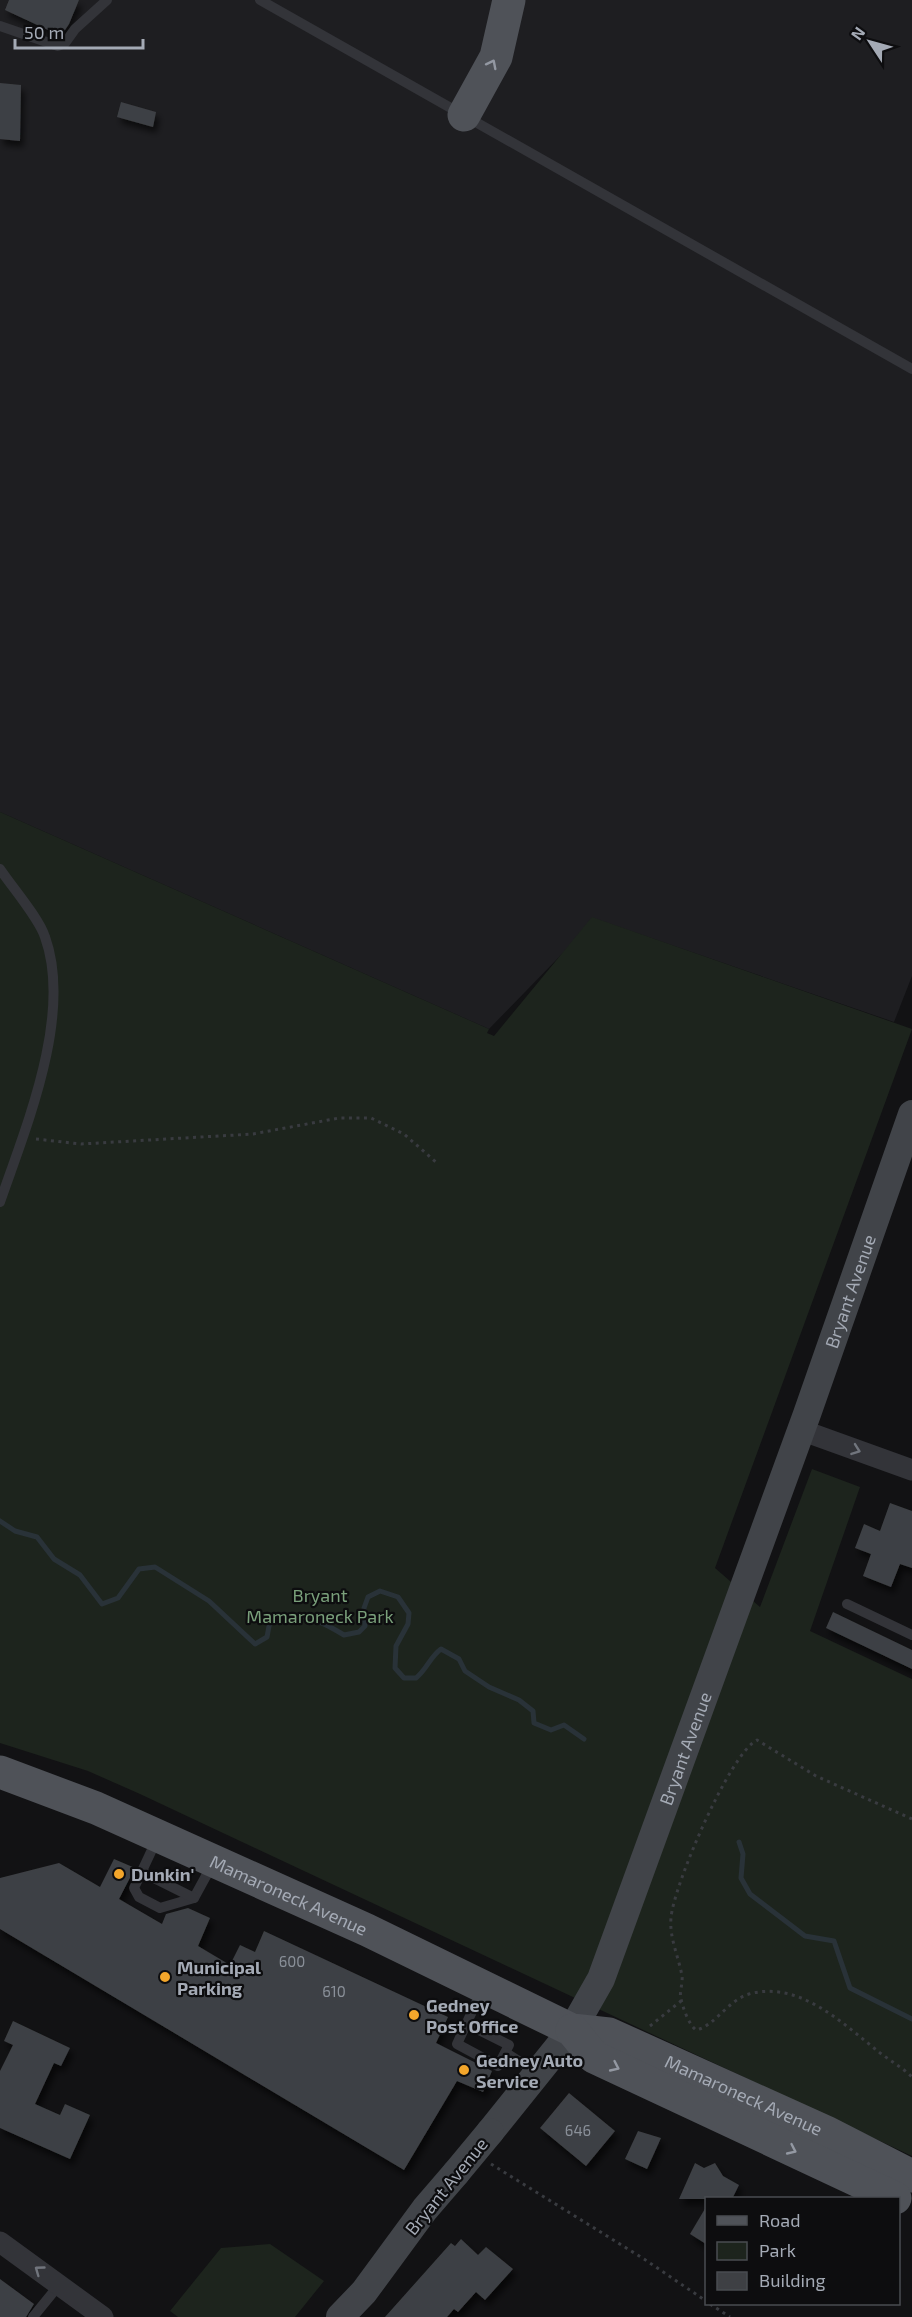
<svg xmlns="http://www.w3.org/2000/svg" width="912" height="2317" viewBox="0 0 912 2317" font-family="'Exo 2',sans-serif">
<style>
.built{fill:#1e1e21}
.green{fill:#1d241d}
.lines{fill:none;stroke-linecap:round;stroke-linejoin:round}
.stream{stroke:#293238;stroke-width:5}
.building{fill:#3e4044;filter:url(#shadow)}
.path{stroke:#393b40;stroke-width:3;stroke-dasharray:3 4.5;stroke-linecap:butt}
.lane{stroke:#333439;stroke-width:10}
.street{stroke:#333439;stroke-width:21}
.secondary{stroke:#414449;stroke-width:28}
.primary{stroke:#4f5258;stroke-width:33}
.secondary-bridge{stroke:#414449;stroke-width:28}
.oneway{stroke:#9398a2}
.oneway2{stroke:#71757d}
.poi-dot{fill:#f3a62b;stroke:#0d0d0f;stroke-width:2}
.labels{text-anchor:middle;dominant-baseline:central;stroke-width:4.5;stroke-linejoin:round;paint-order:stroke}
.number-label{font-size:15px;fill:#8a9099}
.street-label{font-size:18px;fill:#a4aab5;stroke:#0d0d0f}
.park-label{font-size:18px;fill:#7aa07b;stroke:#0d0d0f}
.poi-label{font-size:18px;font-weight:bold;fill:#a4aab5;stroke:#0d0d0f;text-anchor:start}
</style>
<defs>
<filter id="shadow"><feDropShadow dx="3.5" dy="6" stdDeviation="3" flood-color="#0009"/></filter>
</defs>
<rect width="100%" height="100%" fill="#121214"/>
<path class="built" d="M0,0H912V976L894,1022L596,919L489,1029L0,812Z"/>
<g class="green">
<path d="M0,812L489,1029L487,1033L494,1036L592,917L912,1029L715,1568L760,1607L812,1469L860,1487L810,1631L912,1679V2156L140,1794L88,1771L0,1743Z"/>
<path d="M270,2244L324,2281L295,2317H178L170,2311L221,2248Z"/>
</g>
<g class="lines">
<g class="stream">
<path d="M0,1521L15,1531L37,1537L54,1559L80,1575L102,1604L118,1598L139,1569L155,1567L209,1601L255,1644L267,1637L270,1621C298,1608 319,1620 344,1635L359,1632L365,1626L364,1608L368,1597L380,1591L398,1597L409,1613L408,1624L396,1646L395,1668L404,1678H416C427,1669 430,1657 441,1649L459,1659L465,1671L489,1687L519,1700L533,1711L534,1723L551,1730L564,1725L584,1739"/>
<path d="M739,1842L743,1854L741,1878L750,1894L805,1936L834,1941L850,1988L912,2019"/>
</g>
</g>
<g class="building">
<path d="M9,0H79L69,24L61,36L5,10Z"/>
<path d="M0,83L21,85L20,141L0,139Z"/>
<path d="M121,102L156,112L153,127L117,117Z"/>
<path d="M890,1503L912,1511V1568L900,1564L891,1587L863,1576L871,1554L855,1548L864,1524L880,1531Z"/>
<path d="M833,1612L912,1650V1669L826,1628Z"/>
<path d="M114,1859L135,1868L119,1899L162,1924L166,1914L188,1908L210,1918L198,1946L230,1965L240,1945L255,1952L264,1931L448,2017L436,2043L492,2071L483,2092L457,2081L404,2170L0,1929V1878L59,1863L100,1887Z"/>
<path d="M13,2021L70,2048L61,2066L54,2063L35,2104L60,2115L65,2104L90,2115L70,2159L0,2128V2071L13,2045L4,2041Z"/>
<path d="M569,2093L615,2131L586,2166L540,2128Z"/>
<path d="M638,2131L661,2138L647,2169L625,2159Z"/>
<path d="M695,2163L704,2168L715,2163L723,2176L739,2185L732,2199H679Z"/>
<path d="M706,2207V2244L690,2234Z"/>
<path d="M461,2239L478,2255L486,2247L513,2269L485,2300L476,2292L458,2312L454,2309L447,2317H385L451,2243L455,2246Z"/>
<path d="M0,2279L34,2304L26,2317H0Z"/>
</g>
<g class="lines">
<g class="path">
<path d="M36,1139L81,1144L253,1134L339,1118H371L404,1134L437,1163"/>
<path d="M912,1819L816,1776L757,1740C730,1753 673,1887 671,1918C669,1937 679,1958 682,1976C683,1984 679,1992 681,1999C683,2008 689,2025 696,2030C715,2026 728,2000 749,1994C800,1980 843,2024 879,2052C890,2061 902,2067 912,2077"/>
<path d="M650,2026L681,2001"/>
<path d="M491,2164L644,2259L706,2301"/>
<path d="M710,2304L730,2317"/>
</g>
<g class="lane">
<path d="M260,0L912,369"/>
<path d="M0,26L58,46L65,43L75,29L107,0"/>
<path d="M0,869C12,887 39,918 45,937C73,1015 26,1127 0,1202"/>
<path d="M847,1604L912,1635"/>
<path d="M157,1839L134,1888L139,1897L160,1908L194,1898L212,1865"/>
<path d="M142,1872L194,1898"/>
<path d="M467,2024L509,2045L498,2066L457,2044L482,1990"/>
<path d="M506,2053L536,2072"/>
<path d="M33,2317L59,2285"/>
</g>
<g class="street">
<path d="M801,1430L912,1470"/>
<path d="M0,2242L103,2317"/>
</g>
<g class="secondary">
<path id="s1" d="M490,2132L572,2030L601,1979L807,1414L912,1114"/>
<path d="M340,2317L364,2292L425,2209L456,2173"/>
</g>
<g class="primary">
<path d="M464,115L496,57L509,0"/>
<path id="s2" d="M0,1772L96,1808L367,1930L572,2030L609,2034L826,2132L912,2176"/>
<path d="M572,2030L594,2057L895,2198"/>
</g>
<path class="secondary-bridge" d="M456,2173L490,2132"/>
</g>
<defs><path id="oneway-chevron" d="M-2-3.5L2.5 0L-2 3.5" fill="none" stroke-width="1.6" stroke-linecap="round" stroke-linejoin="round" transform="scale(1.5)"/></defs>
<g class="oneway">
<use href="#oneway-chevron" transform="translate(492 64) rotate(-63)"/>
<use href="#oneway-chevron" transform="translate(615 2067) rotate(25)"/>
<use href="#oneway-chevron" transform="translate(792 2150) rotate(25)"/>
</g>
<g class="oneway2">
<use href="#oneway-chevron" transform="translate(856 1450) rotate(20)"/>
<use href="#oneway-chevron" transform="translate(39 2270) rotate(-144)"/>
</g>
<g class="poi-dot">
<circle cx="119" cy="1874" r="6"/>
<circle cx="165" cy="1977" r="6"/>
<circle cx="414" cy="2015" r="6"/>
<circle cx="464" cy="2070" r="6"/>
</g>
<g class="labels">
<g class="number-label">
<text x="292" y="1961">600</text>
<text x="334" y="1991">610</text>
<text x="578" y="2130">646</text>
</g>
<g class="street-label">
<text stroke="none"><textPath href="#s1" startOffset="921">Bryant Avenue</textPath></text>
<text stroke="none"><textPath href="#s1" startOffset="435">Bryant Avenue</textPath></text>
<text stroke="none"><textPath href="#s2" startOffset="314">Mamaroneck Avenue</textPath></text>
<text stroke="none"><textPath href="#s2" startOffset="813">Mamaroneck Avenue</textPath></text>
<text transform="translate(446 2186) rotate(-51)">Bryant Avenue</text>
</g>
<g class="park-label">
<text x="320" y="1595">Bryant<tspan x="320" dy="21">Mamaroneck Park</tspan></text>
</g>
<g class="poi-label">
<text x="131" y="1874">Dunkin'</text>
<text x="177" y="1967">Municipal<tspan x="177" dy="21">Parking</tspan></text>
<text x="426" y="2005">Gedney<tspan x="426" dy="21">Post Office</tspan></text>
<text x="476" y="2060">Gedney Auto<tspan x="476" dy="21">Service</tspan></text>
</g>
</g>
<rect x="705" y="2197" width="195" height="108" fill="#0d0d0f" stroke="#494c51" stroke-width="1.5"/>
<rect x="717" y="2216" width="30" height="9" fill="#4f5258" stroke="#494c51" stroke-width="1.5"/>
<text x="759" y="2227" font-size="18" fill="#a4aab5">Road</text>
<rect x="717" y="2242" width="30" height="18" fill="#1d241d" stroke="#494c51" stroke-width="1.5"/>
<text x="759" y="2257" font-size="18" fill="#a4aab5">Park</text>
<rect x="717" y="2272" width="30" height="18" fill="#3e4044" stroke="#494c51" stroke-width="1.5"/>
<text x="759" y="2287" font-size="18" fill="#a4aab5">Building</text>
<g transform="translate(870 42) rotate(306)" stroke="#0d0d0f" stroke-width="4.5" paint-order="stroke">
<path d="M0-4.5L10 22L0 15L-10 22Z" fill="#a4aab5"/>
<text y="-9" font-size="16" font-weight="bold" text-anchor="middle" fill="#a4aab5">N</text>
</g>
<path d="M15 39v9h128v-9" fill="none" stroke="#a4aab5" stroke-width="3"/>
<text x="24" y="39" font-size="18" fill="#a4aab5" stroke="#0d0d0f" stroke-width="4.5" paint-order="stroke">50 m</text>
</svg>
